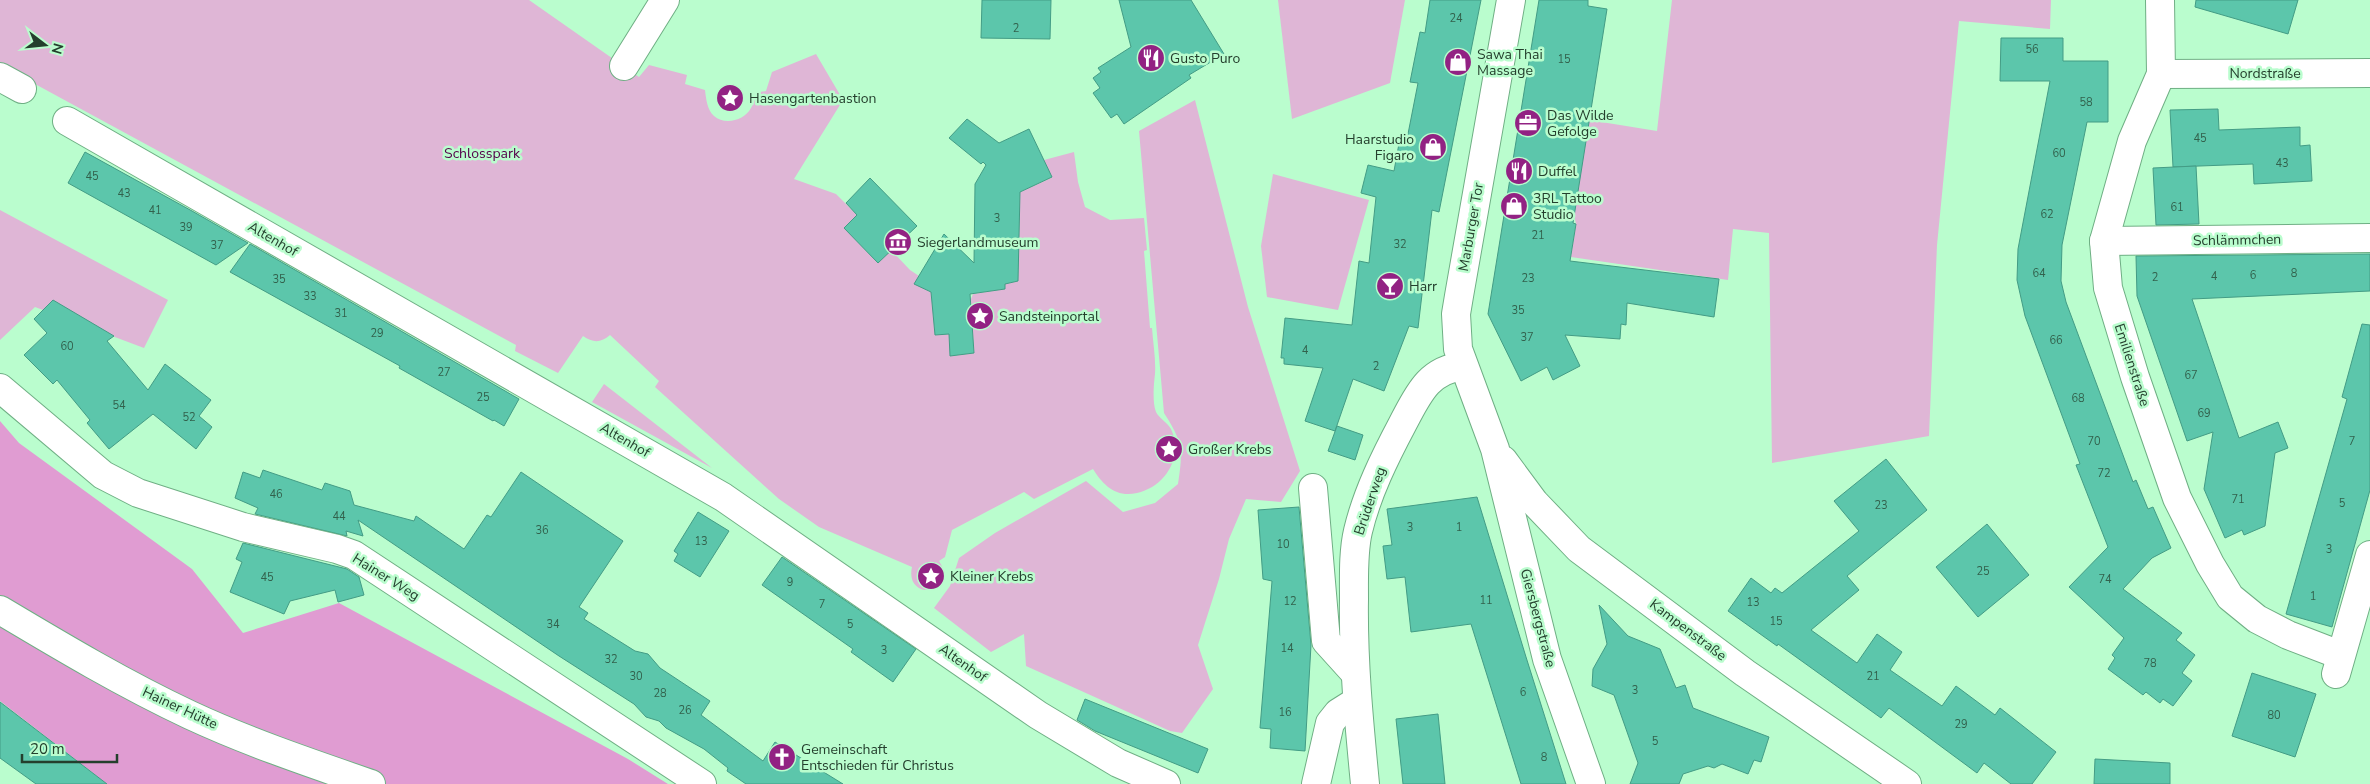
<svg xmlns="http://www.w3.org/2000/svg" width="2370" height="784" viewBox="0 0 2370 784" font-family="'Nunito Sans',sans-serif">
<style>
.green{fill:#dfb6d6}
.forest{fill:#e09cd2}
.building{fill:#5cc6ab;stroke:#439c85}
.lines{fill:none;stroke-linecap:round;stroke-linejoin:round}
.minor-casing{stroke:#6faf84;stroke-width:30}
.tertiary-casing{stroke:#6faf84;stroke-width:30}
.minor{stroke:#fff;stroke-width:28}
.tertiary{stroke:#fff;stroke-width:28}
.labels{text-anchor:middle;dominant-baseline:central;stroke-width:5;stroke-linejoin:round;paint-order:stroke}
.number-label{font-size:11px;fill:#32614c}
.poi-label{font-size:14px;fill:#243f2d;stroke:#bafdce;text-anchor:start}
.street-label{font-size:14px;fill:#243f2d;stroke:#bafdce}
.park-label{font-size:14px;fill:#54004a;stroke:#bafdce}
</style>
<rect width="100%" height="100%" fill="#bafdce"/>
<g class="green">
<path d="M0,0H529L639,77L649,65L687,75L685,84L705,90C706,98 707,110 714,116C725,126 745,120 751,108C754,104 754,97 755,93L766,91L772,72L816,54L843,100L794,179L836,194L857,215L844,228L878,263L891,250L910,270L940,290L932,298L935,335L949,334L951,356L974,353L971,299L973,294L1004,289L1005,284L1018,281L1020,192L1051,178L1044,160L1074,152L1078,182L1085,207L1110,220L1144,218L1147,250L1144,251L1150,328H1152C1153,343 1156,359 1155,374C1154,382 1152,402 1156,412C1159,418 1167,422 1171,429C1184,457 1165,487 1137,493C1116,498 1103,485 1093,469L1034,499L1024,492L952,530L945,557L939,561C961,595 904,602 912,567L819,527L779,499L655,387L659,381L610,335C601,343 593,343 583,336L558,373L515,351L516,345L0,65Z"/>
<path d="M1278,0H1405L1390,83L1292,119Z"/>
<path d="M1672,0H2051L2050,29L1959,21L1937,245L1929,436L1772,463L1769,233L1733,229L1728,280L1571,257L1576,224L1574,214L1589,120L1657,131Z"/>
<path d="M1195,100L1248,307L1300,471L1281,502L1246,499L1229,539L1219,579L1198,645L1213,689L1182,733L1170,731L1026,666L1024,634L991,652L934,608L950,586L959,558L995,533L1086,481L1123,512L1155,503L1178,484C1183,451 1183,442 1164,413L1139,131Z"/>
<path d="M1273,174L1369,200L1338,310L1267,297L1261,246Z"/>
<path d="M0,210L168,300L144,348L35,307L0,340Z"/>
<path d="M604,384L712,468L592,402Z"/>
</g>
<path class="forest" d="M0,421L19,443L192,569L243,633L339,603L628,759L668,784H95L98,777L0,701Z"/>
<g class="building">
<path d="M982,0H1051L1050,39L981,38Z"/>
<path d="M1119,0H1191L1224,54L1189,75L1191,78L1124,124L1117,114L1111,118L1093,93L1100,88L1093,78L1101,72L1098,68L1131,47Z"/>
<path d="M1430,0H1481L1439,212L1432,210L1418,328L1409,326L1384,391L1353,379L1335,431L1305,421L1323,368L1284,364V358H1281L1285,318L1352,325L1359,261L1369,263L1376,197L1361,193L1368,165L1394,171L1400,138L1407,139L1418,83L1410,82L1420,32L1425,33Z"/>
<path d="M1539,0H1588V6L1607,9L1573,223L1576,224L1570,261L1719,279L1714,317L1627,303L1626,325L1621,324L1620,339L1565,335L1580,366L1553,380L1547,367L1521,381L1488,314Z"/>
<path d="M2196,0H2298L2288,34L2195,7Z"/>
<path d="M2001,38H2063V61H2108V122H2087L2062,245L2061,281L2066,302L2133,482L2136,480L2148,509L2153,507L2171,548L2152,558L2123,589L2182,633L2176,640L2195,655L2182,673L2192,681L2173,706L2163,699L2160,703L2146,692L2143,695L2108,669L2115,658L2112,655L2124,638L2069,587L2108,547L2076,465L2080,464L2025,316L2017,280L2018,249L2050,81H2000Z"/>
<path d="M2218,109L2219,130L2300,127V146L2310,145L2312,181L2254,184L2253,164L2173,167L2170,110Z"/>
<path d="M967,119L999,143L1029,129L1052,177L1020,192L1018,281L1005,284V289L970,294L974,353L950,356L949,334L935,335L931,292L914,284L944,234L974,263L975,184L986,165L983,162L981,164L949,138Z"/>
<path d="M85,152L192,211L248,243L216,265L68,183Z"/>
<path d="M2196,166L2199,224L2156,225L2153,168Z"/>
<path d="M870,178L917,226L878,263L844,228L857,215L846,203Z"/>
<path d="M250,244L519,399L504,426L494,420L493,421L399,368L400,366L230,272Z"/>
<path d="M2370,254V291L2192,299L2239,438L2278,422L2288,448L2275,453L2265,526L2244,535L2242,530L2225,538L2204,489L2213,432L2187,441L2137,296L2136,256Z"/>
<path d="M53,300L114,336L107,341L148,390L165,364L211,400L199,416L212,427L196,449L153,414L109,449L87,423L90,420L57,380L53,384L24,355L47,333L34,319Z"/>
<path d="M2362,324L2370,325V490L2332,627L2286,614L2347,399L2342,397Z"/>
<path d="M1337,426L1363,435L1355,460L1328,451Z"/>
<path d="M1886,459L1927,510L1847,576L1859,590L1811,630L1857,663L1877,634L1902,652L1890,670L1942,706L1956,686L1995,715L2000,708L2056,752L2032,784H2011L1984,763L1977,773L1889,708L1881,718L1778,644L1777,646L1728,611L1751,578L1771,593L1775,588L1782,593L1859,531L1834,501Z"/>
<path d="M263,470L322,490L325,483L350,491L354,505L414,521L416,516L464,549L487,515L491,517L521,472L623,541L579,607L588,613L584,619L635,651L648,654L660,668L710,701L701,715L763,761L775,742L843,784H746L727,771L728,768L704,749L666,728L659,721L646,717L634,704L559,656L358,520L363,536L346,531L347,536L255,514L258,508L235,498L243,472L260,478Z"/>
<path d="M1477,497L1526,657L1566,784H1521L1471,624L1411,632L1405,577L1387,579L1383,546L1392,545L1387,509Z"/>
<path d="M1299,507L1311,645L1305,751L1270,748L1271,729L1260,728L1272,581L1263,579L1258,510Z"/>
<path d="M698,512L729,531L700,577L674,561L678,554L674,551Z"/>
<path d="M1987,524L2029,575L1978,617L1936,567Z"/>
<path d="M243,543L347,569L359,577L364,595L338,602L335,590L290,601L284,614L230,592L242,562L236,559Z"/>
<path d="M782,557L916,649L893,682L851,652L853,649L762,585Z"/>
<path d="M1599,605L1628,636L1660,649L1676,688L1685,685L1693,708L1769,737L1761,762L1754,760L1748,774L1722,764L1714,768L1708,766L1683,774L1679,784H1630L1638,763L1614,695L1592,686L1593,669L1607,644Z"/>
<path d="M2252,673L2316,694L2295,757L2232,736Z"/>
<path d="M1085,699L1208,749L1198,773L1095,731L1077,720Z"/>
<path d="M0,702L107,784H36L0,758Z"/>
<path d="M1438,714L1445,784H1403L1396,719Z"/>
<path d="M2095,759L2170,763V784H2094Z"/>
</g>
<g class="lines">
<g class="minor-casing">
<g id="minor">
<path d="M1511,0L1459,296L1456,314L1458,349L1495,449L1547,659L1591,784"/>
<path d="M2160,0L2161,74L2132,141L2104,241L2108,288L2135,377L2177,498L2210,564L2230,597L2257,619L2288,635L2340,655"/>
<path d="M624,66L665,0"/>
<path d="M2161,74L2370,73"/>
<path d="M0,77L22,89"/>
<path d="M67,121L723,497L1038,715L1118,763L1166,784"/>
<path d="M2104,241L2370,238"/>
<path d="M0,388L103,475L138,493L243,527L337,549L354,555L702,784"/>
<path d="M1503,460L1534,502L1579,549L1745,673L1907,784"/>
<path d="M1313,488L1326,641L1354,672"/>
<path d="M2336,674L2370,555"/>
<path d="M1316,784L1330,723L1338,713L1357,701"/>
</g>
</g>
<g class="tertiary-casing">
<g id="tertiary">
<path d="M0,610C62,647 124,684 190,715C248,742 310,763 371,784"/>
<path d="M1365,784C1359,722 1353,661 1354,599C1354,577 1353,552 1358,531C1367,493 1385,457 1403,423C1418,395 1428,370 1463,366"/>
</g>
</g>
<use href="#minor" class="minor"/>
<use href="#tertiary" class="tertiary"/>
</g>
<defs>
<g id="restaurant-disc" transform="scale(1.4375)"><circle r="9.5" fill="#922283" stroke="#bafdce"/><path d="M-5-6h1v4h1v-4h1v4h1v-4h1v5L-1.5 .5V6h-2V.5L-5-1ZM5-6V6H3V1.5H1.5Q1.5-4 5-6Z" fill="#fff"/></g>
<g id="shop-disc" transform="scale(1.4375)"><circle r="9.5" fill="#922283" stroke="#bafdce"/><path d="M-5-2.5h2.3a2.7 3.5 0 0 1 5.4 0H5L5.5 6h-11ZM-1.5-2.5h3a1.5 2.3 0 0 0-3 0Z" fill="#fff"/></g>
<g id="sight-disc" transform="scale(1.4375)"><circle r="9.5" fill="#922283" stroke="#bafdce"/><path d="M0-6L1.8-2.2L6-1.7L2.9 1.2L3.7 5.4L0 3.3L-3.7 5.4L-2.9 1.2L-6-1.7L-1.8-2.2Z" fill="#fff"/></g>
<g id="office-disc" transform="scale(1.4375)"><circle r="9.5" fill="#922283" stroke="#bafdce"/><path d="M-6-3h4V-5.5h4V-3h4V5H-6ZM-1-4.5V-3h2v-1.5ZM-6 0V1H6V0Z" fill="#fff"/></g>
<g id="museum-disc" transform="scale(1.4375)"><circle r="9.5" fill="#922283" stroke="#bafdce"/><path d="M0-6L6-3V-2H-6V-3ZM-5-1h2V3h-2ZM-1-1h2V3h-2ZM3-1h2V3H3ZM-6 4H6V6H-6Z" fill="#fff"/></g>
<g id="bar-disc" transform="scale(1.4375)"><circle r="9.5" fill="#922283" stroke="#bafdce"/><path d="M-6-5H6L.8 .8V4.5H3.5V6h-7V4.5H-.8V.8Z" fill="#fff"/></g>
<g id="church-disc" transform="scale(1.4375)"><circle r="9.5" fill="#922283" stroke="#bafdce"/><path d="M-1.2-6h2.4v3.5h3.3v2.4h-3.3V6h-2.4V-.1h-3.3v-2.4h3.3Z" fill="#fff"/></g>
</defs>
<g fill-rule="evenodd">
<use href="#restaurant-disc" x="1151" y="58"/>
<use href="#shop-disc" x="1458" y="62"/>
<use href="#sight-disc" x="730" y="98"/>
<use href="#office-disc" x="1528" y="123"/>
<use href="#shop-disc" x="1433" y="147"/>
<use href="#restaurant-disc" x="1519" y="171"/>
<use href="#shop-disc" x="1514" y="206"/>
<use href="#museum-disc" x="898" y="242"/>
<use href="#bar-disc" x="1390" y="286"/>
<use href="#sight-disc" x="980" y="316"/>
<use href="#sight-disc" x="1169" y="449"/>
<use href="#sight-disc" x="931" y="576"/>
<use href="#church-disc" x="782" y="757"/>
</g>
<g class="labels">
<g class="number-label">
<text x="1456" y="18">24</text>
<text x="1016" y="28">2</text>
<text x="2032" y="49">56</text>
<text x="1564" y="59">15</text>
<text x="2086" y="102">58</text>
<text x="2200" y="138">45</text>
<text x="2059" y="153">60</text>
<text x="2282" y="163">43</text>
<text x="92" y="176">45</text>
<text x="124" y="193">43</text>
<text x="2177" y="207">61</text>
<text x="155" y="210">41</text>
<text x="2047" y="214">62</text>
<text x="997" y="218">3</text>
<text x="186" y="227">39</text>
<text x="1538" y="235">21</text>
<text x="1400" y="244">32</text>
<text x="217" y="245">37</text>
<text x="2039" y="273">64</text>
<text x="2294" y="273">8</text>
<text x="2253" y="275">6</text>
<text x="2214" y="276">4</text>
<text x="2155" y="277">2</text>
<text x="1528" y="278">23</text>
<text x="279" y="279">35</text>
<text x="310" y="296">33</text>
<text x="1518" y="310">35</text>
<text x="341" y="313">31</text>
<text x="377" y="333">29</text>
<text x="1527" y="337">37</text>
<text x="2056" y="340">66</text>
<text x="67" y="346">60</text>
<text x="1305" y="350">4</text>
<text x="1376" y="366">2</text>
<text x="444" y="372">27</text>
<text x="2191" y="375">67</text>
<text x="483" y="397">25</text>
<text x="2078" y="398">68</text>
<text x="119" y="405">54</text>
<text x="2204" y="413">69</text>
<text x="189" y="417">52</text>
<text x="2094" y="441">70</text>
<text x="2352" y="441">7</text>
<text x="2104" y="473">72</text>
<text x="276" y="494">46</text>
<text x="2238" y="499">71</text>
<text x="2342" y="503">5</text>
<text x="1881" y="505">23</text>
<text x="339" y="516">44</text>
<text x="1410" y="527">3</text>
<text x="1459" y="527">1</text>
<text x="542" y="530">36</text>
<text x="701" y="541">13</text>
<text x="1283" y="544">10</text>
<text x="2329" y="549">3</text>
<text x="1983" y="571">25</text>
<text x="267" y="577">45</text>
<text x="2105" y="579">74</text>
<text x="790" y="582">9</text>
<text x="2313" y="596">1</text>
<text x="1486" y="600">11</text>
<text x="1290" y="601">12</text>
<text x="1753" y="602">13</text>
<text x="822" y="604">7</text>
<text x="1776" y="621">15</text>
<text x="553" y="624">34</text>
<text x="850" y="624">5</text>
<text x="1287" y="648">14</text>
<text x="884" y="650">3</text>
<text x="611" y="659">32</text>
<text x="2150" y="663">78</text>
<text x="636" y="676">30</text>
<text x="1873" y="676">21</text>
<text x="1635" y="690">3</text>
<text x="1523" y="692">6</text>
<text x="660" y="693">28</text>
<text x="685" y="710">26</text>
<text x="1285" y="712">16</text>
<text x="2274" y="715">80</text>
<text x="1961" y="724">29</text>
<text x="1655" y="741">5</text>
<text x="1544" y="757">8</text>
</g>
<g class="poi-label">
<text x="1477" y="54">Sawa Thai<tspan x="1477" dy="16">Massage</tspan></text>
<text x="1170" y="58">Gusto Puro</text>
<text x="749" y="98">Hasengartenbastion</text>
<text x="1547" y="115">Das Wilde<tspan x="1547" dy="16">Gefolge</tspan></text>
<text x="1414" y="139" text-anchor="end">Haarstudio<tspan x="1414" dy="16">Figaro</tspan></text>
<text x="1538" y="171">Duffel</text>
<text x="1533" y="198">3RL Tattoo<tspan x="1533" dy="16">Studio</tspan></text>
<text x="917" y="242">Siegerlandmuseum</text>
<text x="1409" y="286">Harr</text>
<text x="999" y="316">Sandsteinportal</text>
<text x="1188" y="449">Großer Krebs</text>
<text x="950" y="576">Kleiner Krebs</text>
<text x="801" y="749">Gemeinschaft<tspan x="801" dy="16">Entschieden für Christus</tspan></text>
</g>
<g class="street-label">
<text x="2265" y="73">Nordstraße</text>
<text transform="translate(1471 227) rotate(-80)">Marburger Tor</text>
<text transform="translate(273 239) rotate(30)">Altenhof</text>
<text transform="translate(2237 240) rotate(-1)">Schlämmchen</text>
<text transform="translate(2132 365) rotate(72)">Emilienstraße</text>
<text transform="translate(625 440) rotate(30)">Altenhof</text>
<text transform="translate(1370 501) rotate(-71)">Brüderweg</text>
<text transform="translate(386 577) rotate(32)">Hainer Weg</text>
<text transform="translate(1538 618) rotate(75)">Giersbergstraße</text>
<text transform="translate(1688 630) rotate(37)">Kampenstraße</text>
<text transform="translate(963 663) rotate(35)">Altenhof</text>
<text transform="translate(180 708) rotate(25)">Hainer Hütte</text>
</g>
<g class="park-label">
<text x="482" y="153">Schlosspark</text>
</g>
</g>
<g transform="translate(45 45) rotate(106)" stroke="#bafdce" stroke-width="4" paint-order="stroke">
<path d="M0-4L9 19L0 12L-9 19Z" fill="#243f2d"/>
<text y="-8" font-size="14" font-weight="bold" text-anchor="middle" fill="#243f2d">N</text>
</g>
<path d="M22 754v8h95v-8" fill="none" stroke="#243f2d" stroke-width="2.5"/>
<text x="30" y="754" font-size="15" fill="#243f2d" stroke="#bafdce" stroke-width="4" paint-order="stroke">20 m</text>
</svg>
